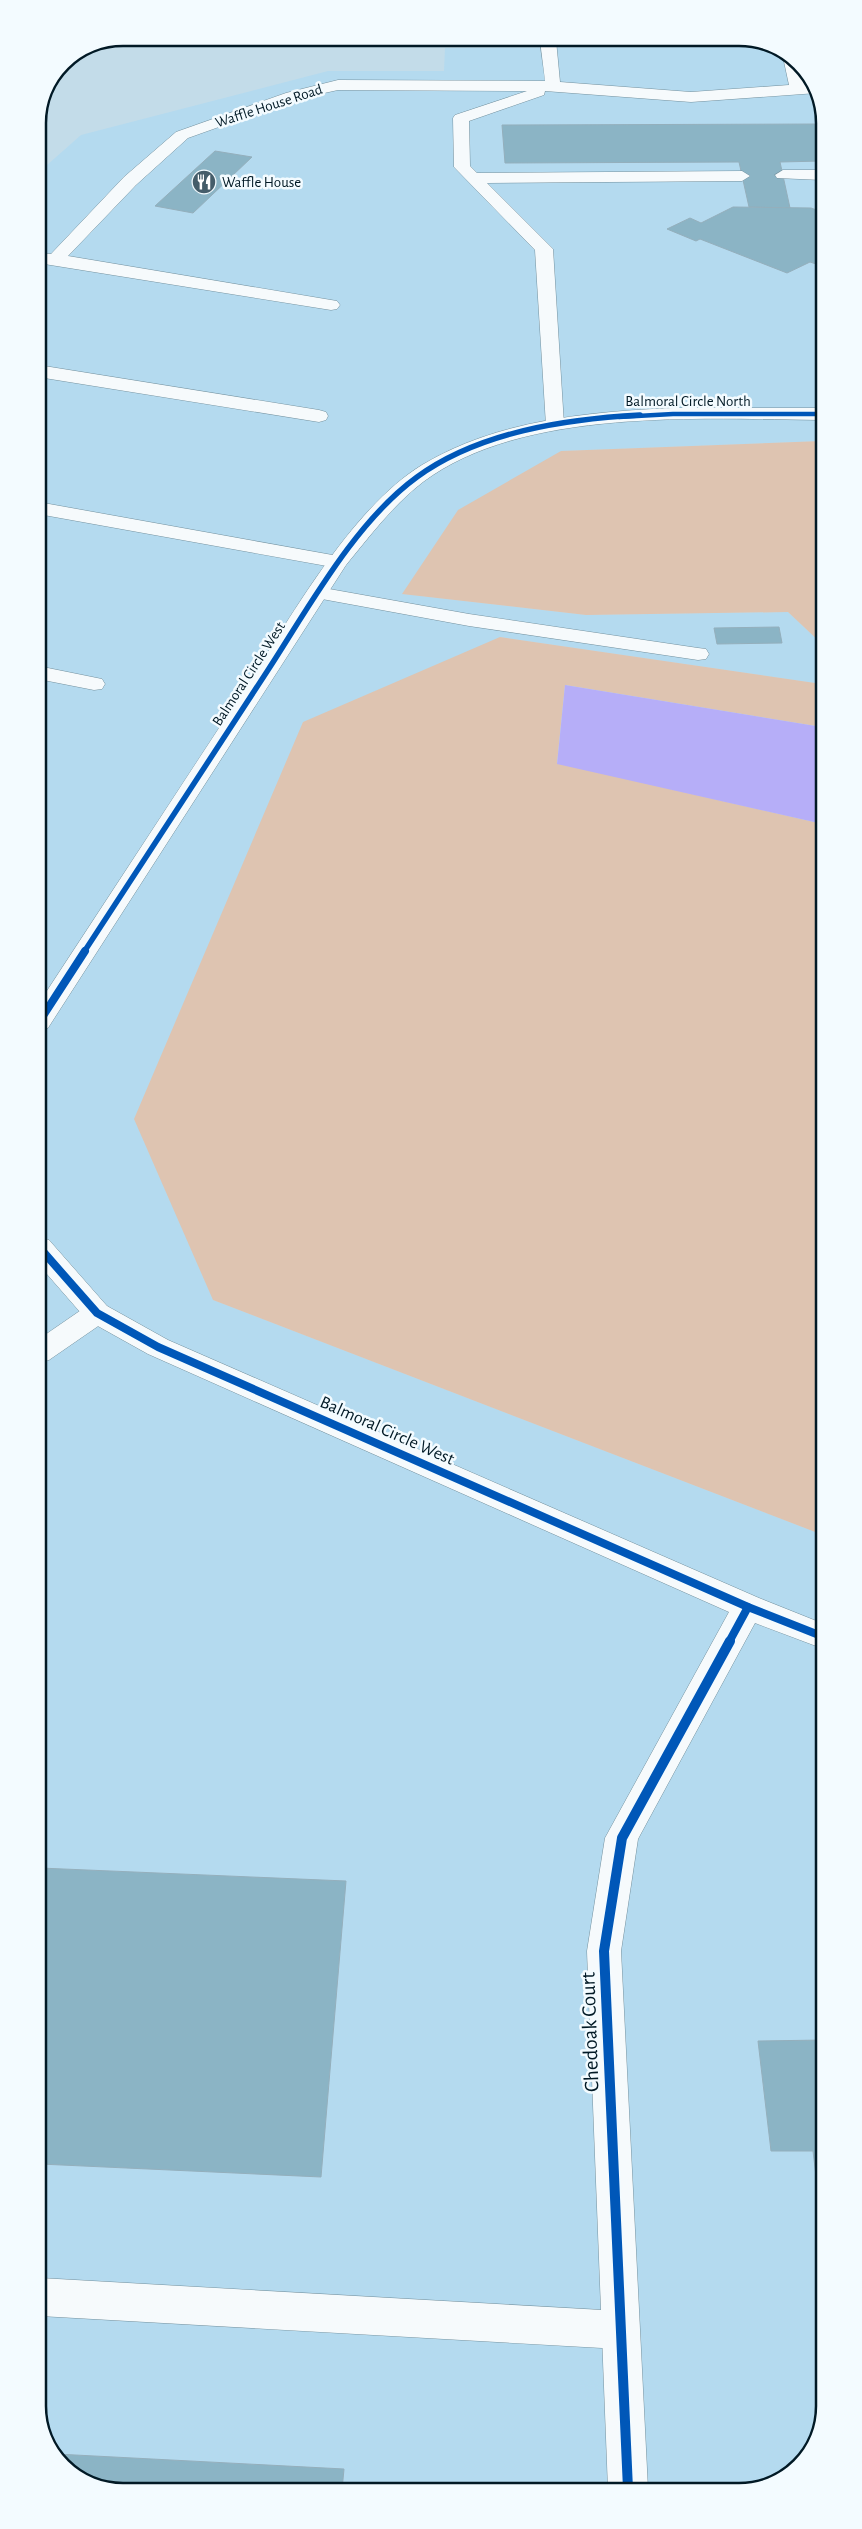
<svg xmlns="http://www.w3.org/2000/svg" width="862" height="2529" viewBox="0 0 862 2529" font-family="'Alegreya Sans',sans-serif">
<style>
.built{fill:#b4daef}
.green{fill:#dec4b1}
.water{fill:#b6aef8}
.building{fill:#8bb4c5;stroke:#94afbc}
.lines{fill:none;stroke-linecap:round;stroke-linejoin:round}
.lane-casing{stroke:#74919e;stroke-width:1}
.street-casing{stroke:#74919e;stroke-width:1}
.lane{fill:#f6fafc;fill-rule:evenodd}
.street{fill:#f6fafc;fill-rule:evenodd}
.cycleway-far3-casing{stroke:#f3fbff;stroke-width:6}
.cycleway-far2-casing{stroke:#f3fbff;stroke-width:8}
.cycleway-far1-casing{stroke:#f3fbff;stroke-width:11}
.cycleway-casing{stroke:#f3fbff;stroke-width:13}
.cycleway-far3{stroke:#0057b8;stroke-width:4.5}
.cycleway-far2{stroke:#0057b8;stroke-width:5.5}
.cycleway-far1{stroke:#0057b8;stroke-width:8}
.cycleway{stroke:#0057b8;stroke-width:10}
.labels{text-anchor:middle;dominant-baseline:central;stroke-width:5;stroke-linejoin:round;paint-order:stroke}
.far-street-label{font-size:15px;fill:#011925;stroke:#f3fbff}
.far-poi-label{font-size:15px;fill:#011925;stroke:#f3fbff;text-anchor:start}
.street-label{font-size:18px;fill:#011925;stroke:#f3fbff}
.near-street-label{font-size:21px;fill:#011925;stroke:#f3fbff}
.rim{fill:none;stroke:#011925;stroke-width:2.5}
</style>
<rect width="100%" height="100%" fill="#c3dce9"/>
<path class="built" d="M766,47L795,59L822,101V441L561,451L403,594L586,615L788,612L822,644V684L500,637L213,1300L823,1535L824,2406L807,2458L761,2489L117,2491L67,2470L40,2428L38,173L81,135L328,71H444L445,48Z"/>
<g class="green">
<path d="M822,441V644L788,612L586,615L402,594L458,510L561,451Z"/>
<path d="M500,637L822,684V727L565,685L557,763L823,824V1535L213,1300L134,1119L303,722Z"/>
</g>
<path class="water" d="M565,685L822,727L823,824L557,764Z"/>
<g class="building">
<path d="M822,124V161L780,162L790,208L749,207L739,162L505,163L502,125Z"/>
<path d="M215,151L252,157L193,213L155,206Z"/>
<path d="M733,207L811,208L822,212V266L810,262L787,273L700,239L696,241L667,229L690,218L701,223Z"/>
<path d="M779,627L782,643L717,644L714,628Z"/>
<path d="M40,1868L346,1881L321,2177L40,2164Z"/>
<path d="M824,2040V2242L813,2151H771L758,2041Z"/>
<path d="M56,2454L344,2469L342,2490L117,2491L67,2470Z"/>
</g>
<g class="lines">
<g class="lane-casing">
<g id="lane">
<path d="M540,40H556L560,82L691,92L789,85L783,57L785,54C800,60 801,70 805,84H811L817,93L691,102L545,91L544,95L469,121L470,166L477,173L742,171L750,176L742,181L487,183L553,249L564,425L562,429H548L546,425L535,250L454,167L453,118L455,115L527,91L338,90L297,99L188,138L136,185L68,256L331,300L337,301L340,305L337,309L331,310L38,263V253L51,254L124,177L176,132L286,93L338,80L545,81Z"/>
<path d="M783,170H822V180L777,178L775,175Z"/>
<path d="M38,365L319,410L326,412L328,416L326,420L319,422L38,377Z"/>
<path d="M38,502L338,556L345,558L348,562L345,566L338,568L38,514Z"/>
<path d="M318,587L469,614L698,648L706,649L709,654L706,659L698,660L469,626L311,597L308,593L311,589Z"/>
<path d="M38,666L102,679L105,684L102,689L94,690L38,679Z"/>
<path d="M97,1303L107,1306L111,1313L107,1320L49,1360L39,1363V1339L87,1306Z"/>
<path d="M40,2278L620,2311L634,2317L639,2330L634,2343L620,2349L40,2316Z"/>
</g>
</g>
<g class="street-casing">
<g id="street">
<path d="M673,408H822V420C703,419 523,407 423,482C393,505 370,536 346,565L48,1028L39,1030V1003C107,900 174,796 242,693C288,622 350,509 422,465C497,420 588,412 673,408Z"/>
<path d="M39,1237L49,1240L107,1306L168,1340L759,1598L824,1624V1649L755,1623L638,1839L621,1951L648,2489H608L587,1951L605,1838L729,1612L148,1354L87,1320L39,1265Z"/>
</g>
</g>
<use href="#lane" class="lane"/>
<use href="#street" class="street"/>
<g class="cycleway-far3-casing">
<path id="cycleway-far3" d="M619,417L673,414H822"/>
</g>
<g class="cycleway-far2-casing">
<path id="cycleway-far2" d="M84,952C145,858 206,764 268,670C309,607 355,522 417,477C479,432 565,419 640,415"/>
</g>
<g class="cycleway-far1-casing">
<g id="cycleway-far1">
<path d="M39,1022L85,951"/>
<path d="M39,1247L97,1313L158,1347L748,1607L824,1637"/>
<path d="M729,1642L748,1607"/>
</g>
</g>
<g class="cycleway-casing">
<path id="cycleway" d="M628,2489L604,1951L622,1838L730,1641"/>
</g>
<use href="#cycleway-far3" class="cycleway-far3"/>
<use href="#cycleway-far2" class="cycleway-far2"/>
<use href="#cycleway-far1" class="cycleway-far1"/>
<use href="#cycleway" class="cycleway"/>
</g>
<defs>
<g id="restaurant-disc" transform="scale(1.25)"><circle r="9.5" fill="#455d6a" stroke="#f3fbff"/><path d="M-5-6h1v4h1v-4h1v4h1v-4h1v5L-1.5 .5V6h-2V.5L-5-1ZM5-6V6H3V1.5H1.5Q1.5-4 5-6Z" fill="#fff"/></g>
</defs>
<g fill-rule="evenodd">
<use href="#restaurant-disc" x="204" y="182"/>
</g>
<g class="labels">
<g class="far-street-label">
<text transform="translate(269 106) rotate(-18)">Waffle House Road</text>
<text x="688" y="401">Balmoral Circle North</text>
<text transform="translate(249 674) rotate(-57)">Balmoral Circle West</text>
</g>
<g class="far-poi-label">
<text x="222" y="182">Waffle House</text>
</g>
<g class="street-label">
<text transform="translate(387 1431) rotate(24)">Balmoral Circle West</text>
</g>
<g class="near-street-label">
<text transform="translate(590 2032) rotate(-92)">Chedoak Court</text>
</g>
</g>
<path d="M0 0H862V2529H0ZM123 46H739A77 77 0 0 1 816 123V2406A77 77 0 0 1 739 2483H123A77 77 0 0 1 46 2406V123A77 77 0 0 1 123 46Z" fill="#f3fbff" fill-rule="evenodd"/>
<path class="rim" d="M123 46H739A77 77 0 0 1 816 123V2406A77 77 0 0 1 739 2483H123A77 77 0 0 1 46 2406V123A77 77 0 0 1 123 46Z"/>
</svg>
